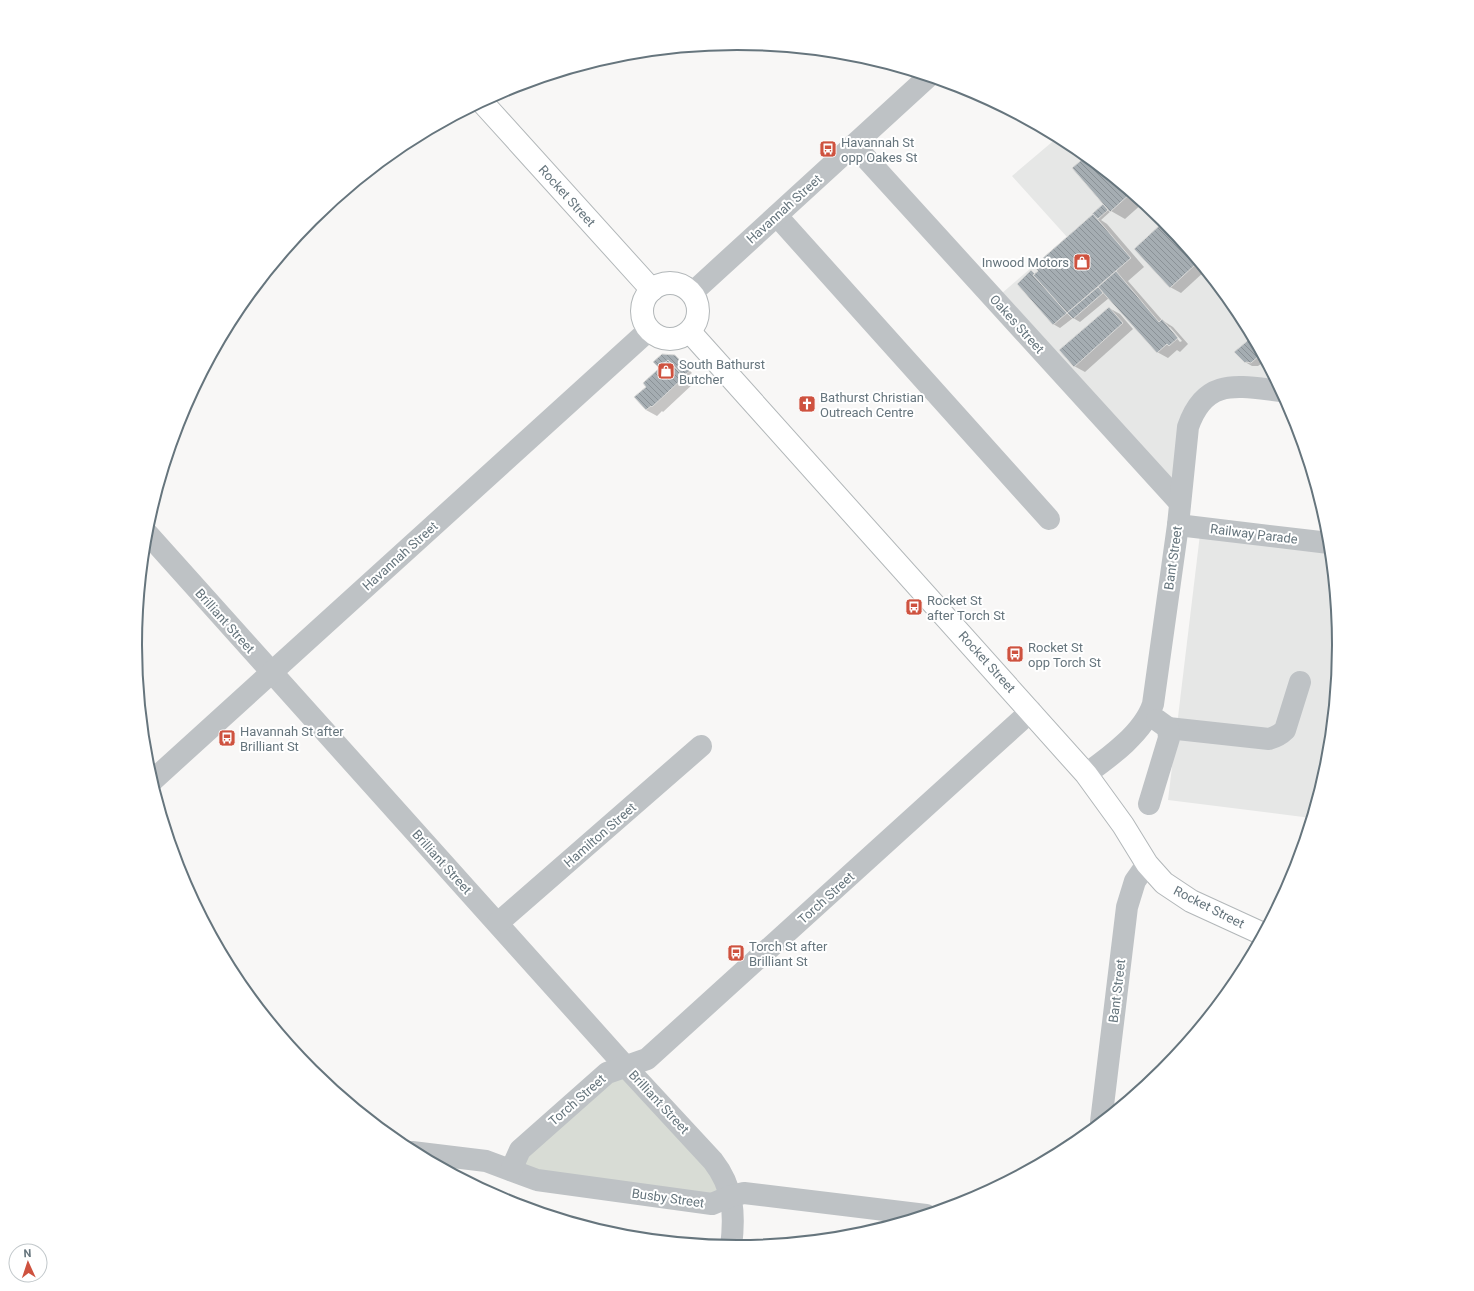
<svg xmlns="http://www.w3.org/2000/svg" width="1474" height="1291" viewBox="0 0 1474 1291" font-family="Roboto,sans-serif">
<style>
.built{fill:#e6e7e6}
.green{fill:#d8dcd5}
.shadow{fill:#0003;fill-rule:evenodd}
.building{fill:url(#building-back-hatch);stroke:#d9d9d8}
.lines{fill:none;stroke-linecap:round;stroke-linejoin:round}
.major-casing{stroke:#b2b7b9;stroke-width:24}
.minor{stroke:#bec2c5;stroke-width:22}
.major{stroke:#fff;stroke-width:22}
.labels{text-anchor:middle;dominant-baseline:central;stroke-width:4;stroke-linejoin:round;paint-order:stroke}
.poi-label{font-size:13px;fill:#66757d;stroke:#fff;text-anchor:start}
.street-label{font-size:13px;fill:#66757d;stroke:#fff}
.rim{fill:none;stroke:#66757d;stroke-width:2}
</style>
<defs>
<pattern id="building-back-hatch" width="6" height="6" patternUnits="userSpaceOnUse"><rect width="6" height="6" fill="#a5adb2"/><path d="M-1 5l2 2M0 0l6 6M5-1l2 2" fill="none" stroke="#8a9196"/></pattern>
</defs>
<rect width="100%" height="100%" fill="#f8f7f6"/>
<g class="built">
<path d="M1058,137L1072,145L1163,220L1238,311L1281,391L1206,397L1180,503L994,300L1067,237L1012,176Z"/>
<path d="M1201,526L1329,543L1339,646L1328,763L1311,818L1168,800Z"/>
</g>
<path class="green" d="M626,1067L731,1196L511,1170Z"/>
<g class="shadow">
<path d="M1086,157L1143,203L1125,219L1111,211L1101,220L1107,224L1144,267L1128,281L1162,320L1173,327L1188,344L1180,352L1177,350L1168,358L1157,352L1109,298L1080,322L1073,318L1060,328L1053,324L1031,272L1036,274L1093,214L1105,204ZM1167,327H1170L1182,341L1180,342Z"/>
<path d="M1161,226L1172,232L1205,271L1181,293L1170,287Z"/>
<path d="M1109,308L1120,314L1133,329L1085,372L1074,366Z"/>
<path d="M1252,338L1265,361L1258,366H1252L1245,362Z"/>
<path d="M675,356L692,373L688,376L694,383L663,412L662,411L657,416L646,410L635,397L647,387L661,368L655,362Z"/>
</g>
<g class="building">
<path d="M1086,156L1131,193L1110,212L1072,168Z"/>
<path d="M1103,204L1108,210L1098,219L1092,214Z"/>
<path d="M1093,214L1131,258L1067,313L1033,275L1038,271L1034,266Z"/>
<path d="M1161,224L1196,264L1170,288L1134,249Z"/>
<path d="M1031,270L1035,274L1033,275L1067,313L1053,325L1017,284Z"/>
<path d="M1116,271L1159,322L1162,319L1178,338L1169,346L1167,344L1157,353L1098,287Z"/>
<path d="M1098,287L1103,293L1073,319L1067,313Z"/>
<path d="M1109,307L1123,323L1074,367L1059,350Z"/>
<path d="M1252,337L1261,354L1251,363L1246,362L1245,363L1234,352Z"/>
<path d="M662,354L675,355L690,371L683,376L668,360L659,368L653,362Z"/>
<path d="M668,360L684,377L652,407L651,406L646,410L634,397L646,387L643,383Z"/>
</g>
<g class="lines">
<g class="major-casing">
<g id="major">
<path d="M482,102L652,290"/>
<circle cx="670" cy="311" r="28"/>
<path d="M690,332L1086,774L1123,825L1147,864L1164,883L1191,901L1263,934"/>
</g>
</g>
<g class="minor">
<path d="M854,145L1180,503"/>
<path d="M777,216L1049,519"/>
<path d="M692,293L928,77"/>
<path d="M1178,525L1329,543"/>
<path d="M146,532L626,1067L713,1161C734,1188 735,1215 731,1247"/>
<path d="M1168,728L1269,739C1276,737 1280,735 1285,730L1300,682"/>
<path d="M1086,774C1110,757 1144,732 1153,704L1178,525L1188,427C1205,377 1237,386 1281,391"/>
<path d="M152,781L649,330"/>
<path d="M1149,804L1169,738L1168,728L1157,720"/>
<path d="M498,923L701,746"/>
<path d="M1101,1122L1127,907L1135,881L1147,864"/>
<path d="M412,1152L486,1161L537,1180L712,1204L731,1196L744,1193L926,1215"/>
<path d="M511,1170L520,1150L607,1073L647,1059L1031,711"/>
</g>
<use href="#major" class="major"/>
</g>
<defs>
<g id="bus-square" transform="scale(0.9)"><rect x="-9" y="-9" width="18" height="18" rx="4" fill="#ce523f" stroke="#fff"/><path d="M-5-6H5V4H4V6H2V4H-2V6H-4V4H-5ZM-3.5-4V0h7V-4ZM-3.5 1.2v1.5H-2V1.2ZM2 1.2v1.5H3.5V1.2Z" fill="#fff"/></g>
<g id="shop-square" transform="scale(0.9)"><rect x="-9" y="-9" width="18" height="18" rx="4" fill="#ce523f" stroke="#fff"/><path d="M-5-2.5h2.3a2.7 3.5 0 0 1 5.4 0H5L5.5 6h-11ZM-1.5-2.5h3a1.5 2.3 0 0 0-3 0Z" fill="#fff"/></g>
<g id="church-square" transform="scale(0.9)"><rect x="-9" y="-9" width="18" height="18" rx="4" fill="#ce523f" stroke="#fff"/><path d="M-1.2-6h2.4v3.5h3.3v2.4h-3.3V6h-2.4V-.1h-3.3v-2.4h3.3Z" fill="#fff"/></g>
</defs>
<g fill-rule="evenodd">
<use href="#bus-square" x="828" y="149"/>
<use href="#shop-square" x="1082" y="262"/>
<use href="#shop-square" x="666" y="371"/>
<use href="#church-square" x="807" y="404"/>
<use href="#bus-square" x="914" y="607"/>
<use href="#bus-square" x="1015" y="654"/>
<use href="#bus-square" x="227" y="738"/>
<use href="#bus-square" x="736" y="953"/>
</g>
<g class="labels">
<g class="poi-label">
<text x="841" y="142">Havannah St<tspan x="841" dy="15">opp Oakes St</tspan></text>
<text x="1069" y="262" text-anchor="end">Inwood Motors</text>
<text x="679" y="364">South Bathurst<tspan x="679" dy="15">Butcher</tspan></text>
<text x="820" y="397">Bathurst Christian<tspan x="820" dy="15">Outreach Centre</tspan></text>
<text x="927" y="600">Rocket St<tspan x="927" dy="15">after Torch St</tspan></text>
<text x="1028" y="647">Rocket St<tspan x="1028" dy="15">opp Torch St</tspan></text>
<text x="240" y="731">Havannah St after<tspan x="240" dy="15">Brilliant St</tspan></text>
<text x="749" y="946">Torch St after<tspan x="749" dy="15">Brilliant St</tspan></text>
</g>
<g class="street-label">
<text transform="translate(567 196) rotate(48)">Rocket Street</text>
<text transform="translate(784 209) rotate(-42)">Havannah Street</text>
<text transform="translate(1017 324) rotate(48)">Oakes Street</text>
<text transform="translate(1254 534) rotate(7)">Railway Parade</text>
<text transform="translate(400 556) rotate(-42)">Havannah Street</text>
<text transform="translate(1173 558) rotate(-82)">Bant Street</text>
<text transform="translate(225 621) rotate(48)">Brilliant Street</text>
<text transform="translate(987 662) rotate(48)">Rocket Street</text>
<text transform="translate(600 835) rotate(-41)">Hamilton Street</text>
<text transform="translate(442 862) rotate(48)">Brilliant Street</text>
<text transform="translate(826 898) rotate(-42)">Torch Street</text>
<text transform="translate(1209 907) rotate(27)">Rocket Street</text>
<text transform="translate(1117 991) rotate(-83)">Bant Street</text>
<text transform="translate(577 1100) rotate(-41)">Torch Street</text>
<text transform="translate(659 1102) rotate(47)">Brilliant Street</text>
<text transform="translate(668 1198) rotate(8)">Busby Street</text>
</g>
</g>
<path d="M0 0H1474V1291H0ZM142 645a595 595 0 1 1 1190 0a595 595 0 1 1-1190 0Z" fill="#fff" fill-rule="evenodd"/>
<path class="rim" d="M142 645a595 595 0 1 1 1190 0a595 595 0 1 1-1190 0Z"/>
<g transform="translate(28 1263) rotate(357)"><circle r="19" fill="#ffffff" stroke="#c2c8cb"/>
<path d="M0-3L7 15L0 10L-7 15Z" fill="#ce523f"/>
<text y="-6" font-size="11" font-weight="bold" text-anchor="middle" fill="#66757d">N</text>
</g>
</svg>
